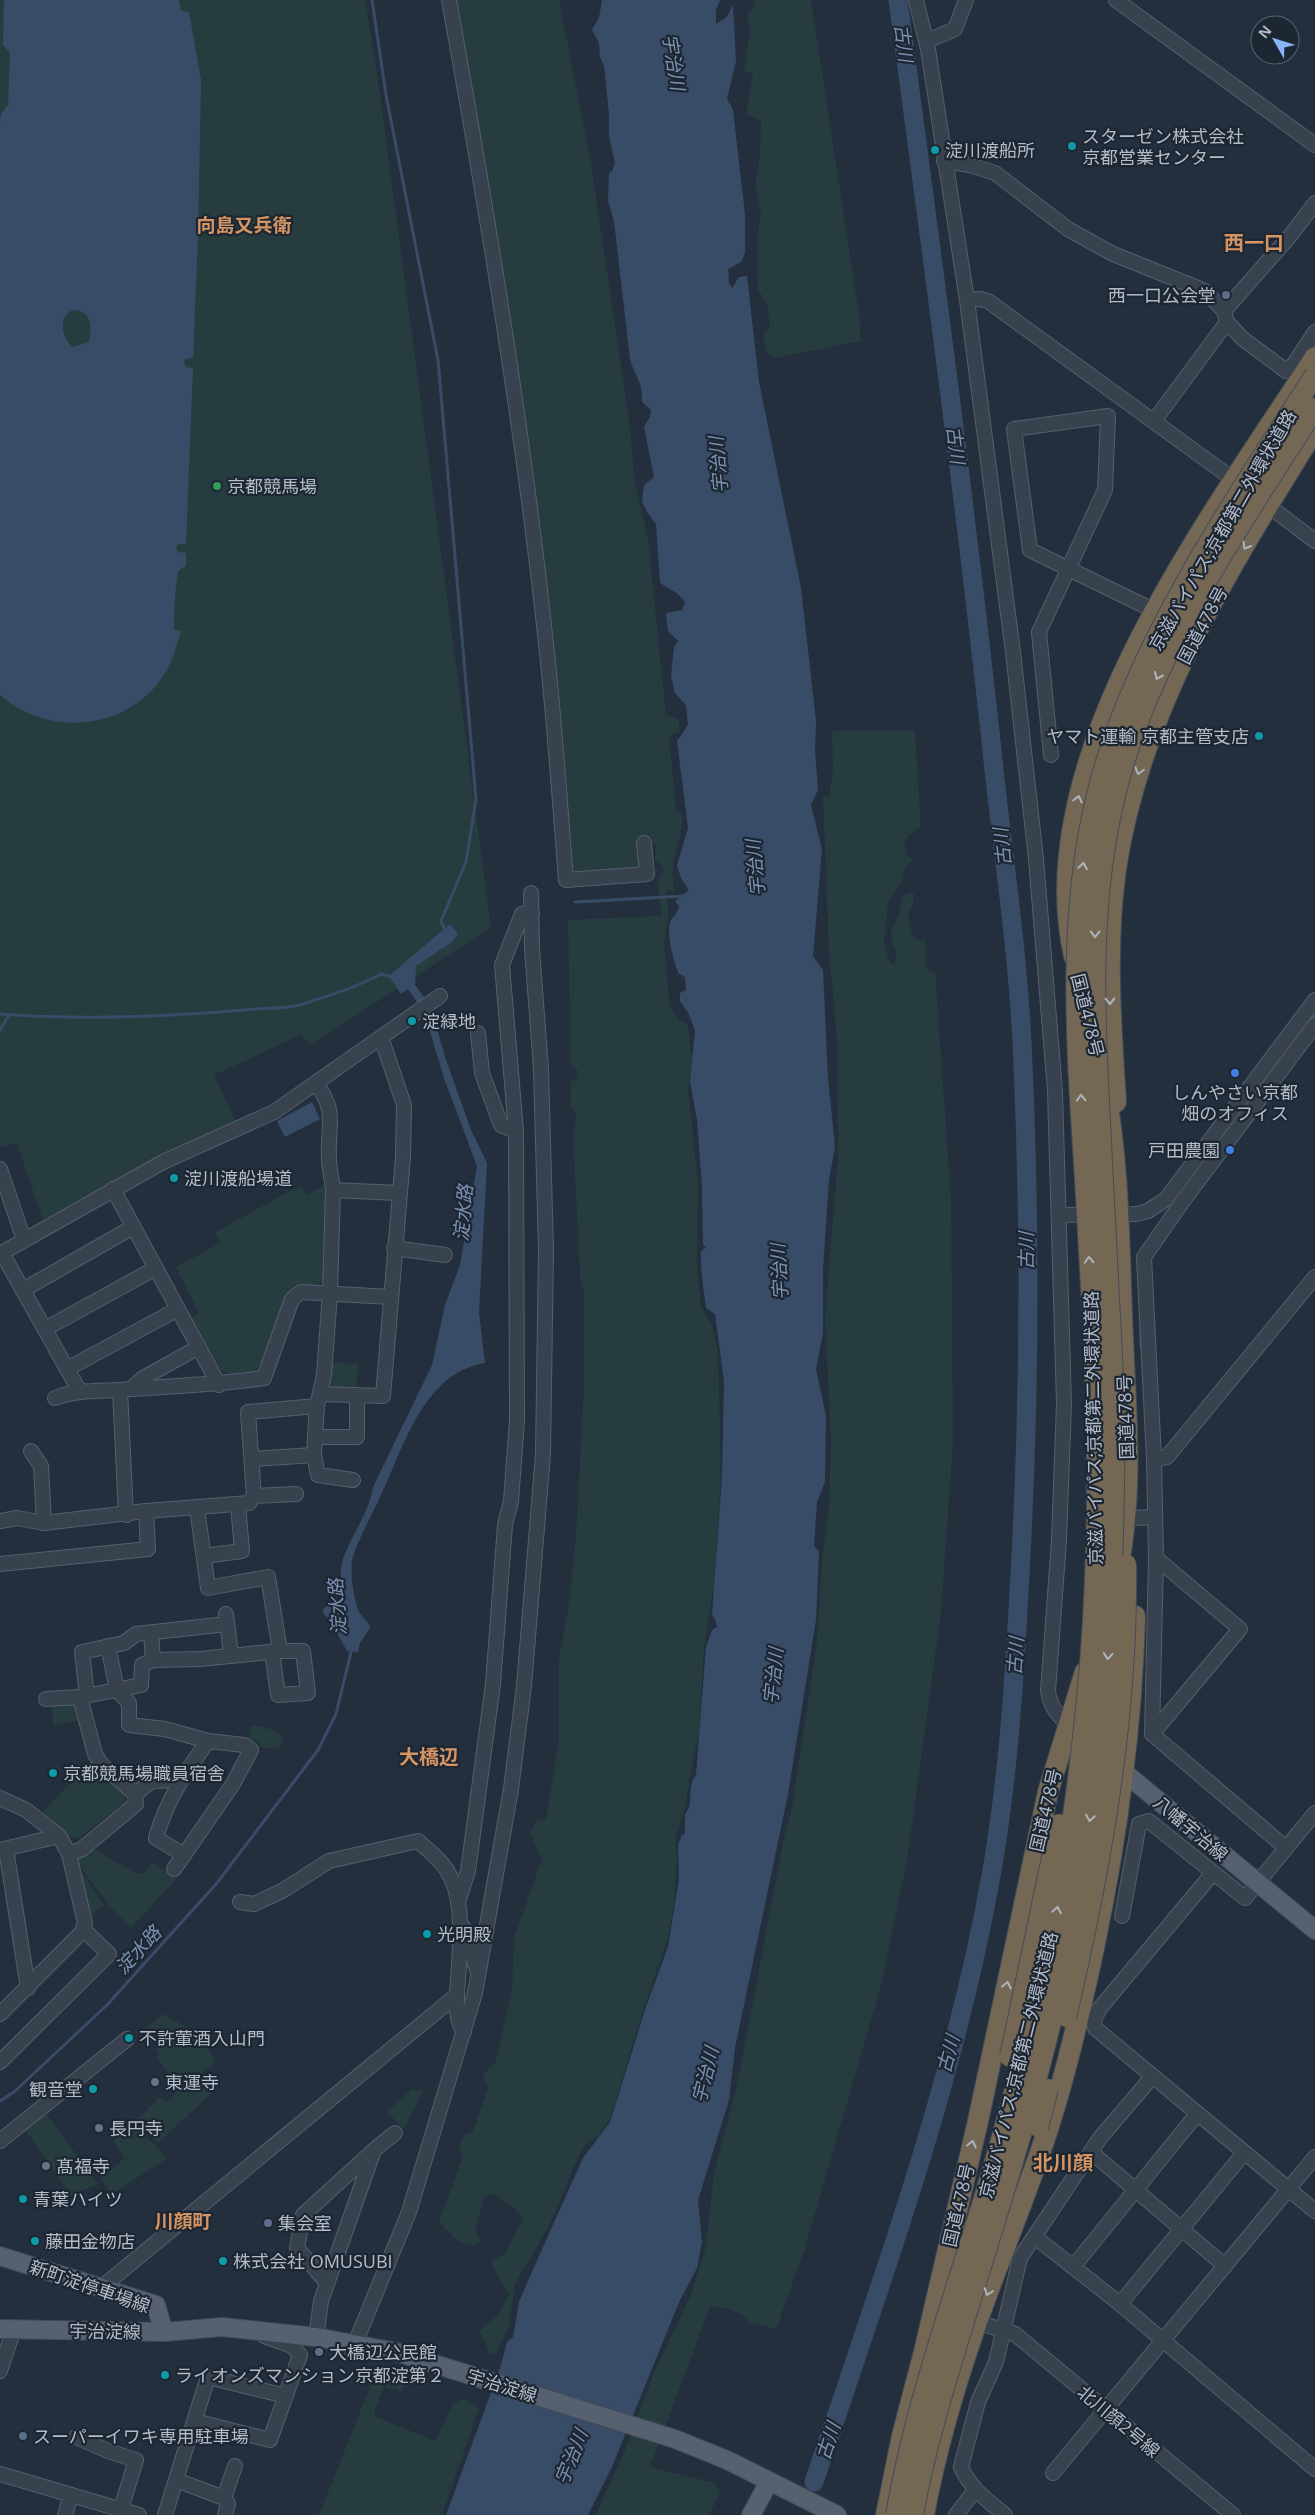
<svg xmlns="http://www.w3.org/2000/svg" width="1315" height="2515" viewBox="0 0 1315 2515" font-family="'Open Sans','Noto Sans JP',sans-serif">
<style>
.green{fill:#263c3f}
.water{fill:#394c67;fill-rule:evenodd}
.lines{fill:none;stroke-linecap:round;stroke-linejoin:round}
.stream{stroke:#394c67;stroke-width:3}
.river{stroke:#394c67;stroke-width:19}
.minor-casing{stroke:#565f6c;stroke-width:16}
.major-casing{stroke:#414a57;stroke-width:20}
.highway-casing{stroke:#434c59;stroke-width:22}
.minor{stroke:#38414e;stroke-width:14}
.major{stroke:#56606e;stroke-width:18}
.highway{stroke:#746855;stroke-width:20}
.highway-bridge-casing{stroke:#434c59;stroke-width:22;stroke-linecap:butt}
.highway-bridge{stroke:#746855;stroke-width:20}
.oneway{stroke:#aeb4bd}
.culture-dot{fill:#0f9aa8;stroke:#1d2633;stroke-width:2}
.service-dot{fill:#5c6f8a;stroke:#1d2633;stroke-width:2}
.leisure-dot{fill:#2e9e5b;stroke:#1d2633;stroke-width:2}
.shop-dot{fill:#3f7fe0;stroke:#1d2633;stroke-width:2}
.worship-dot{fill:#6b7280;stroke:#1d2633;stroke-width:2}
.labels{text-anchor:middle;dominant-baseline:central;stroke-width:4.5;stroke-linejoin:round;paint-order:stroke}
.poi-label{font-size:18px;fill:#b4bcc9;stroke:#1d2633;text-anchor:start}
.street-label{font-size:18px;fill:#b4bcc9;stroke:#1d2633}
.water-label{font-size:19px;font-style:italic;fill:#7c92b1;stroke:#1d2633}
.neighbourhood-label{font-size:19px;font-weight:bold;fill:#d59563;stroke:#1d2633}
.quarter-label{font-size:20px;font-weight:bold;fill:#d59563;stroke:#1d2633}
</style>
<rect width="100%" height="100%" fill="#242f3e"/>
<g class="green">
<path d="M0,0H365L376,65L491,927L311,1045L301,1035L214,1075L237,1124L43,1220L17,1143L0,1147Z"/>
<path d="M449,0H559L590,157L630,427L635,484L648,538L666,715L679,720V732L669,736L676,809L682,815C683,843 667,858 675,892L666,891L669,915L664,942L670,1007L679,1020L688,1025L692,1059L688,1088L698,1184L697,1269L701,1306L712,1325L718,1351L721,1475L714,1585L704,1647L699,1730L683,1815L675,1841L677,1855L674,1904L667,1942L644,2007L610,2119L598,2136L587,2143L579,2155L551,2222L515,2284L509,2326L496,2354L490,2353L479,2331L498,2315L510,2294C501,2286 499,2275 492,2265V2260L505,2254L523,2218L514,2208L494,2194L484,2196L475,2231L481,2240L474,2245L458,2241L439,2222L462,2159L459,2147L464,2135L473,2131L488,2088L483,2074L495,2063L512,1991L514,1938L542,1859L530,1833L537,1821L546,1819L559,1740V1659L569,1604L576,1537L584,1386V1291L580,1276L573,1134L577,1116L571,1105V1082L577,1079L578,1071L571,1065L568,920L662,916L658,886L660,874L664,871L662,865L655,861L657,844L644,843L647,874L566,880L547,653Z"/>
<path d="M754,0H811L859,315L861,341L774,358L767,353L763,335L770,326L767,303L758,290L757,237L761,214L755,186L760,155L761,121L746,114L753,74L744,70L750,31L747,14L756,6Z"/>
<path d="M832,731H915L921,828H917L904,841L907,854L913,861L905,867L902,880L888,903L884,944L890,963L895,965L896,952L891,939V931L899,915L902,897L909,892L914,894C914,903 911,907 909,914C907,922 912,931 914,939L925,940L926,969L932,973L935,971L951,1199L953,1441L941,1612L907,1861L880,1989L804,2251L776,2329L750,2323C742,2311 725,2307 710,2307L650,2467L715,2483L720,2491L709,2515H596L625,2450L656,2368L690,2297L705,2251L714,2174L738,2081L783,1842L792,1807L817,1643L821,1574L829,1503L831,1442L825,1316L838,1159V1114L837,1037L829,951L823,796L829,797L833,770Z"/>
<path d="M301,1185L306,1195L324,1185L328,1198L324,1277L316,1288L300,1286L285,1296L262,1362L255,1372L229,1375L220,1369L191,1318L199,1313L176,1267L220,1243L215,1232Z"/>
<path d="M330,1362L358,1364L356,1391H333L328,1387Z"/>
<path d="M76,1701L79,1720L54,1726L51,1704Z"/>
<path d="M252,1725L275,1730L283,1739L278,1749L259,1747L260,1743L248,1739Z"/>
<path d="M90,1762L124,1794L125,1802L79,1838L69,1837L43,1812Z"/>
<path d="M90,1847L137,1874L145,1872L153,1862L176,1879L131,1928L106,1902L75,1859Z"/>
<path d="M74,1861L104,1905L99,1907L88,1921Z"/>
<path d="M163,2014L199,2034L216,2062L203,2072L214,2091L158,2143L136,2121L160,2097L166,2102L175,2094L165,2083L172,2077L157,2058L159,2055L155,2050L161,2044L147,2028Z"/>
<path d="M412,2089L423,2092L404,2129L387,2112Z"/>
<path d="M45,2112L98,2184L67,2197L62,2188L65,2186L26,2131V2128Z"/>
<path d="M133,2124L164,2154L166,2159L112,2194L100,2178L125,2158L113,2141Z"/>
<path d="M390,2365L402,2370L397,2381L405,2384L402,2391L384,2387L374,2411L376,2417L435,2441L453,2404L464,2398L479,2408L442,2515H319L376,2372L386,2377Z"/>
</g>
<g class="water">
<path d="M4,0H179L181,11L189,12L201,80L198,236L193,358L185,359L184,363L186,367L193,368L186,544H178L176,549L178,552L186,553V566L179,570C175,579 174,619 174,630H181C177,645 173,660 165,673C130,731 48,738 0,695V122L1,114L8,105L10,53L3,45ZM73,310C92,310 92,327 89,342L73,347C62,338 57,317 73,310Z"/>
<path d="M602,0H720L716,10V24L726,18L733,5L736,61L727,99L733,110L745,214V253L741,262L728,269L729,283L732,288L739,277L747,276L759,382L801,588L816,721L815,751L818,790L811,805L822,849L813,956L823,970L828,1078L835,1147L829,1180L823,1269V1333L816,1369L826,1416L825,1482L817,1502L814,1546L819,1551L816,1620L788,1794L735,2048L729,2100L698,2200L702,2242L697,2268L680,2300L612,2467L588,2515H446L500,2368L507,2342L513,2337L519,2302L535,2265L583,2158L610,2122L646,2007L668,1947L679,1879L678,1845L682,1835L685,1834V1814C695,1804 686,1786 696,1775L706,1647L712,1630L717,1627L715,1619L712,1615L722,1477L724,1381L715,1314L706,1308C704,1289 700,1271 701,1251L706,1247L703,1245L702,1186L697,1120L690,1081L695,1031L689,1014L680,1001V993L686,990L685,977L679,974C674,963 665,931 671,920C675,914 678,913 679,906L675,901L689,890L681,878L677,865L688,828L677,741L688,725L686,705L675,693L671,676L674,647L678,641L668,631L666,613L682,610L685,602L678,594L660,583L656,524L647,512L642,501L644,485L654,477L644,427L650,417L651,410L642,402C643,381 635,377 630,359L614,221L608,201L609,173L612,171L615,163L609,136V114L604,65L600,57L599,43L592,30L599,18Z"/>
<path d="M450,924L458,934L452,942L416,966L415,985L426,1000L419,1005L408,989L401,994L390,978L391,974Z"/>
<path d="M432,1011L445,1057L471,1130L487,1163L479,1313L485,1363C423,1373 404,1447 381,1495C374,1511 355,1545 352,1561C350,1571 354,1605 360,1613C364,1620 368,1620 370,1628L360,1643L358,1652L347,1651L330,1621L322,1611L328,1604L338,1611L343,1619L346,1617C343,1602 338,1574 343,1559C352,1534 369,1513 373,1487L432,1365L445,1305L460,1265L477,1166L444,1078L425,1015Z"/>
<path d="M312,1102L320,1119L285,1137L277,1121Z"/>
</g>
<g class="lines">
<g class="stream">
<path d="M372,0L386,95L438,360L476,799L466,862L441,921L446,932"/>
<path d="M575,902L684,896"/>
<path d="M0,1014C80,1020 164,1017 244,1010C259,1008 287,1009 300,1005C328,996 355,988 381,974L393,977"/>
<path d="M1310,1021L1315,1014"/>
<path d="M0,1030L9,1015"/>
<path d="M1141,1325V1347"/>
<path d="M0,2101L14,2092L107,2005L217,1883L318,1750L336,1714L352,1648"/>
</g>
<path class="river" d="M814,2482C881,2283 954,2083 991,1876C1011,1763 1016,1649 1022,1536C1030,1372 1030,1206 1022,1042C1017,942 1001,841 991,741C964,493 931,247 898,0"/>
<g class="minor-casing">
<g id="minor">
<path d="M449,0C488,217 524,434 547,653C555,729 560,804 566,880L647,874L644,843"/>
<path d="M916,0L928,49L967,300L1013,652L1036,859L1055,1091L1064,1404L1059,1540L1048,1691C1050,1706 1057,1714 1068,1725"/>
<path d="M1116,0L1315,145"/>
<path d="M927,41L955,29L966,0"/>
<path d="M944,161L970,165L995,173L1068,229L1111,253L1205,291L1224,311L1227,322L1154,421"/>
<path d="M967,300L980,299L988,301L1241,485"/>
<path d="M1224,311L1290,236L1315,203"/>
<path d="M1227,322L1243,339L1286,371L1294,364L1315,332"/>
<path d="M1262,501L1315,541"/>
<path d="M1051,755L1039,632L1105,490L1108,416L1014,429L1030,550L1155,611"/>
<path d="M478,1033L482,1073L501,1125L516,1131"/>
<path d="M316,1084C338,1111 327,1127 329,1158C329,1169 332,1179 333,1190"/>
<path d="M0,1169L24,1240"/>
<path d="M113,1189L219,1385"/>
<path d="M1060,1215L1136,1214L1148,1211L1166,1199L1315,1000"/>
<path d="M394,1248L445,1255"/>
<path d="M2,1253L80,1392"/>
<path d="M0,1254L163,1162L274,1112L440,996"/>
<path d="M23,1290L133,1227"/>
<path d="M45,1329L156,1268"/>
<path d="M67,1369L178,1309"/>
<path d="M131,1389L143,1378L199,1347"/>
<path d="M120,1390L126,1515"/>
<path d="M321,1394L383,1396L403,1157L404,1105L381,1037"/>
<path d="M55,1398C74,1390 99,1391 119,1390C168,1386 216,1385 264,1378L292,1299L301,1292L391,1297"/>
<path d="M315,1437H357V1395"/>
<path d="M31,1451L41,1466L44,1523"/>
<path d="M252,1459L314,1455"/>
<path d="M1154,1459L1167,1457L1315,1277"/>
<path d="M353,1480L318,1475L314,1455L315,1437L317,1406L324,1375L330,1293L333,1190L399,1193"/>
<path d="M254,1496L296,1494"/>
<path d="M1134,1518L1153,1517"/>
<path d="M0,1521L17,1518L44,1523L146,1511L249,1503L254,1496L248,1412L317,1406"/>
<path d="M204,1556L242,1551L238,1504"/>
<path d="M0,1564L148,1549L146,1511"/>
<path d="M226,1614L231,1654"/>
<path d="M151,1633L153,1660"/>
<path d="M108,1646L117,1690L129,1703V1725L165,1729L208,1741L244,1745L251,1750L233,1784L184,1855L156,1838C166,1801 186,1771 208,1741"/>
<path d="M272,1652L278,1695L308,1693L303,1651H280"/>
<path d="M87,1696L82,1652L124,1643L136,1634L227,1624"/>
<path d="M80,1697L141,1685L142,1665L153,1660L200,1659L280,1651L268,1577L208,1588L197,1508"/>
<path d="M46,1699L80,1697L95,1754L102,1765L135,1794L136,1804L82,1849L69,1854"/>
<path d="M1152,1734L1240,1629L1156,1558"/>
<path d="M135,1794L152,1781L181,1780"/>
<path d="M0,1798L26,1810L59,1836L69,1854L85,1923L82,1932L0,2014"/>
<path d="M1286,1848L1152,1734L1156,1558L1154,1459L1144,1257L1183,1201L1315,1025"/>
<path d="M6,1849L28,1988"/>
<path d="M0,1850L59,1836"/>
<path d="M174,1869L184,1855"/>
<path d="M1213,1873L1100,2008L1094,2020L1095,2028L1315,2211"/>
<path d="M240,1902L254,1904L282,1891L329,1861L418,1841C430,1852 444,1862 451,1878C464,1904 460,1951 458,1980C457,1996 454,2019 464,2032"/>
<path d="M458,1902L468,1871L493,1684L505,1525L511,1501L517,1420L516,1131L502,965L522,914L532,913"/>
<path d="M1122,1916L1139,1824L1149,1821L1245,1898L1315,1813"/>
<path d="M463,1927L478,1973"/>
<path d="M0,2062L109,1954L83,1929"/>
<path d="M0,2141L127,2039"/>
<path d="M1091,2152L1225,2266"/>
<path d="M1035,2237L1120,2304L1315,2469"/>
<path d="M1073,2267L1197,2114"/>
<path d="M327,2283L297,2248L303,2215L372,2152"/>
<path d="M102,2287L457,1995"/>
<path d="M1120,2304L1244,2153"/>
<path d="M977,2322L1015,2334L1233,2515"/>
<path d="M316,2337L321,2301L374,2150L395,2133"/>
<path d="M352,2351L409,2212L475,1993L511,1789L524,1686L543,1454L546,1250L541,1069L532,949L531,893"/>
<path d="M0,2371L14,2329"/>
<path d="M195,2421L270,2440L300,2355L292,2346L264,2336"/>
<path d="M76,2437L108,2451L136,2460L121,2509"/>
<path d="M1053,2473L1315,2157"/>
<path d="M0,2474L139,2515"/>
<path d="M176,2480L224,2498L228,2504L225,2515"/>
<path d="M224,2498L235,2466"/>
<path d="M65,2515L71,2495"/>
<path d="M165,2515L208,2377L286,2396"/>
<path d="M956,2515L975,2490"/>
<path d="M1005,2515C988,2501 970,2488 961,2467L978,2402L996,2362L1020,2258L1100,2138L1152,2077"/>
</g>
</g>
<g class="major-casing">
<g id="major">
<path d="M1114,1764L1315,1930"/>
<path d="M0,2256L156,2305L164,2332"/>
<path d="M0,2329L164,2332L222,2327L316,2337L396,2352L675,2439L727,2460L837,2515"/>
<path d="M751,2515L769,2482"/>
</g>
</g>
<g class="highway-casing">
<g id="highway">
<path d="M1074,956C1029,755 1211,518 1315,357"/>
<path d="M1104,1084C1119,1160 1119,1238 1122,1315C1125,1401 1135,1489 1117,1573"/>
<path d="M1116,1102C1111,1025 1105,946 1116,869C1140,707 1231,565 1315,429"/>
<path d="M886,2515L902,2436L924,2352L978,2121L1048,1792L1085,1672"/>
<path d="M924,2515C936,2449 955,2385 977,2322C1000,2257 1027,2194 1048,2129C1067,2070 1081,2009 1094,1948C1117,1838 1132,1728 1135,1616"/>
</g>
</g>
<use href="#minor" class="minor"/>
<use href="#major" class="major"/>
<use href="#highway" class="highway"/>
<g class="highway-bridge-casing">
<g id="highway-bridge">
<path d="M1066,2017C1101,1868 1128,1717 1126,1564"/>
<path d="M1010,2057L1059,1824"/>
<path d="M1038,2127L1048,2089"/>
<path d="M896,2515C916,2401 956,2292 989,2182C1028,2050 1061,1916 1078,1779C1092,1672 1098,1564 1097,1456C1097,1382 1092,1307 1088,1233C1081,1089 1062,941 1096,799C1130,651 1234,502 1315,375"/>
<path d="M913,2515C925,2447 946,2381 966,2315C996,2218 1027,2121 1051,2022C1101,1817 1117,1606 1114,1395C1109,1304 1105,1214 1100,1124C1094,997 1087,879 1126,756C1166,632 1245,517 1315,408"/>
</g>
</g>
<use href="#highway-bridge" class="highway-bridge"/>
</g>
<defs><path id="oneway-chevron" d="M-2-3.5L2.5 0L-2 3.5" fill="none" stroke-width="1.6" stroke-linecap="round" stroke-linejoin="round" transform="scale(1.25)"/></defs>
<g class="oneway">
<use href="#oneway-chevron" transform="translate(1246 546) rotate(120)"/>
<use href="#oneway-chevron" transform="translate(1158 676) rotate(114)"/>
<use href="#oneway-chevron" transform="translate(1139 771) rotate(106)"/>
<use href="#oneway-chevron" transform="translate(1078 799) rotate(-77)"/>
<use href="#oneway-chevron" transform="translate(1083 866) rotate(-81)"/>
<use href="#oneway-chevron" transform="translate(1095 934) rotate(92)"/>
<use href="#oneway-chevron" transform="translate(1110 1001) rotate(89)"/>
<use href="#oneway-chevron" transform="translate(1081 1098) rotate(-93)"/>
<use href="#oneway-chevron" transform="translate(1089 1260) rotate(-93)"/>
<use href="#oneway-chevron" transform="translate(1108 1656) rotate(95)"/>
<use href="#oneway-chevron" transform="translate(1090 1818) rotate(99)"/>
<use href="#oneway-chevron" transform="translate(1057 1910) rotate(-80)"/>
<use href="#oneway-chevron" transform="translate(1007 1985) rotate(-78)"/>
<use href="#oneway-chevron" transform="translate(972 2144) rotate(-77)"/>
<use href="#oneway-chevron" transform="translate(988 2292) rotate(110)"/>
</g>
<g class="culture-dot">
<circle cx="1072" cy="146" r="5"/>
<circle cx="935" cy="150" r="5"/>
<circle cx="1259" cy="736" r="5"/>
<circle cx="412" cy="1021" r="5"/>
<circle cx="174" cy="1178" r="5"/>
<circle cx="53" cy="1773" r="5"/>
<circle cx="427" cy="1934" r="5"/>
<circle cx="129" cy="2038" r="5"/>
<circle cx="93" cy="2089" r="5"/>
<circle cx="23" cy="2199" r="5"/>
<circle cx="35" cy="2241" r="5"/>
<circle cx="223" cy="2261" r="5"/>
<circle cx="165" cy="2375" r="5"/>
</g>
<g class="service-dot">
<circle cx="1226" cy="295" r="5"/>
<circle cx="268" cy="2223" r="5"/>
<circle cx="319" cy="2352" r="5"/>
<circle cx="23" cy="2436" r="5"/>
</g>
<circle class="leisure-dot" cx="217" cy="486" r="5"/>
<g class="shop-dot">
<circle cx="1235" cy="1073" r="5"/>
<circle cx="1230" cy="1150" r="5"/>
</g>
<g class="worship-dot">
<circle cx="155" cy="2082" r="5"/>
<circle cx="99" cy="2128" r="5"/>
<circle cx="46" cy="2166" r="5"/>
</g>
<g class="labels">
<g class="poi-label">
<text x="1082" y="136">スターゼン株式会社<tspan x="1082" dy="21">京都営業センター</tspan></text>
<text x="945" y="150">淀川渡船所</text>
<text x="1216" y="295" text-anchor="end">西一口公会堂</text>
<text x="227" y="486">京都競馬場</text>
<text x="1249" y="736" text-anchor="end">ヤマト運輸 京都主管支店</text>
<text x="422" y="1021">淀緑地</text>
<text x="1235" y="1092" text-anchor="middle">しんやさい京都<tspan x="1235" dy="21">畑のオフィス</tspan></text>
<text x="1220" y="1150" text-anchor="end">戸田農園</text>
<text x="184" y="1178">淀川渡船場道</text>
<text x="63" y="1773">京都競馬場職員宿舎</text>
<text x="437" y="1934">光明殿</text>
<text x="139" y="2038">不許葷酒入山門</text>
<text x="165" y="2082">東運寺</text>
<text x="83" y="2089" text-anchor="end">観音堂</text>
<text x="109" y="2128">長円寺</text>
<text x="56" y="2166">髙福寺</text>
<text x="33" y="2199">青葉ハイツ</text>
<text x="278" y="2223">集会室</text>
<text x="45" y="2241">藤田金物店</text>
<text x="233" y="2261">株式会社 OMUSUBI</text>
<text x="329" y="2352">大橋辺公民館</text>
<text x="175" y="2375">ライオンズマンション京都淀第２</text>
<text x="33" y="2436">スーパーイワキ専用駐車場</text>
</g>
<g class="street-label">
<text transform="translate(1222 530) rotate(-60)">京滋バイパス;京都第二外環状道路</text>
<text transform="translate(1202 625) rotate(-62)">国道478号</text>
<text transform="translate(1088 1015) rotate(76)">国道478号</text>
<text transform="translate(1125 1417) rotate(-92)">国道478号</text>
<text transform="translate(1093 1428) rotate(-91)">京滋バイパス;京都第二外環状道路</text>
<text transform="translate(1045 1810) rotate(-77)">国道478号</text>
<text transform="translate(1191 1828) rotate(40)">八幡宇治線</text>
<text transform="translate(1018 2065) rotate(-76)">京滋バイパス;京都第二外環状道路</text>
<text transform="translate(958 2205) rotate(-77)">国道478号</text>
<text transform="translate(90 2286) rotate(19)">新町淀停車場線</text>
<text transform="translate(105 2331) rotate(1)">宇治淀線</text>
<text transform="translate(502 2385) rotate(17)">宇治淀線</text>
<text transform="translate(1119 2421) rotate(40)">北川顔2号線</text>
</g>
<g class="water-label">
<text transform="translate(904 43) rotate(83)">古川</text>
<text transform="translate(674 62) rotate(81)">宇治川</text>
<text transform="translate(956 445) rotate(83)">古川</text>
<text transform="translate(718 465) rotate(-95)">宇治川</text>
<text transform="translate(1002 847) rotate(-96)">古川</text>
<text transform="translate(755 868) rotate(-95)">宇治川</text>
<text transform="translate(463 1213) rotate(-85)">淀水路</text>
<text transform="translate(1026 1251) rotate(-90)">古川</text>
<text transform="translate(779 1272) rotate(-93)">宇治川</text>
<text transform="translate(337 1607) rotate(-94)">淀水路</text>
<text transform="translate(1015 1656) rotate(-86)">古川</text>
<text transform="translate(773 1676) rotate(-84)">宇治川</text>
<text transform="translate(138 1950) rotate(-47)">淀水路</text>
<text transform="translate(948 2054) rotate(-75)">古川</text>
<text transform="translate(705 2075) rotate(-76)">宇治川</text>
<text transform="translate(828 2441) rotate(-72)">古川</text>
<text transform="translate(571 2457) rotate(-68)">宇治川</text>
</g>
<g class="neighbourhood-label">
<text x="244" y="225">向島又兵衛</text>
<text x="183" y="2221">川顔町</text>
</g>
<g class="quarter-label">
<text x="1254" y="242">西一口</text>
<text x="429" y="1756">大橋辺</text>
<text x="1063" y="2162">北川顔</text>
</g>
</g>
<g transform="translate(1275 40) rotate(309)"><circle r="24" fill="#1d2633" stroke="#59626f"/>
<path d="M0-4L9 19L0 12L-9 19Z" fill="#8ab4f8"/>
<text y="-8" font-size="14" font-weight="bold" text-anchor="middle" fill="#b4bcc9">N</text>
</g>
</svg>
